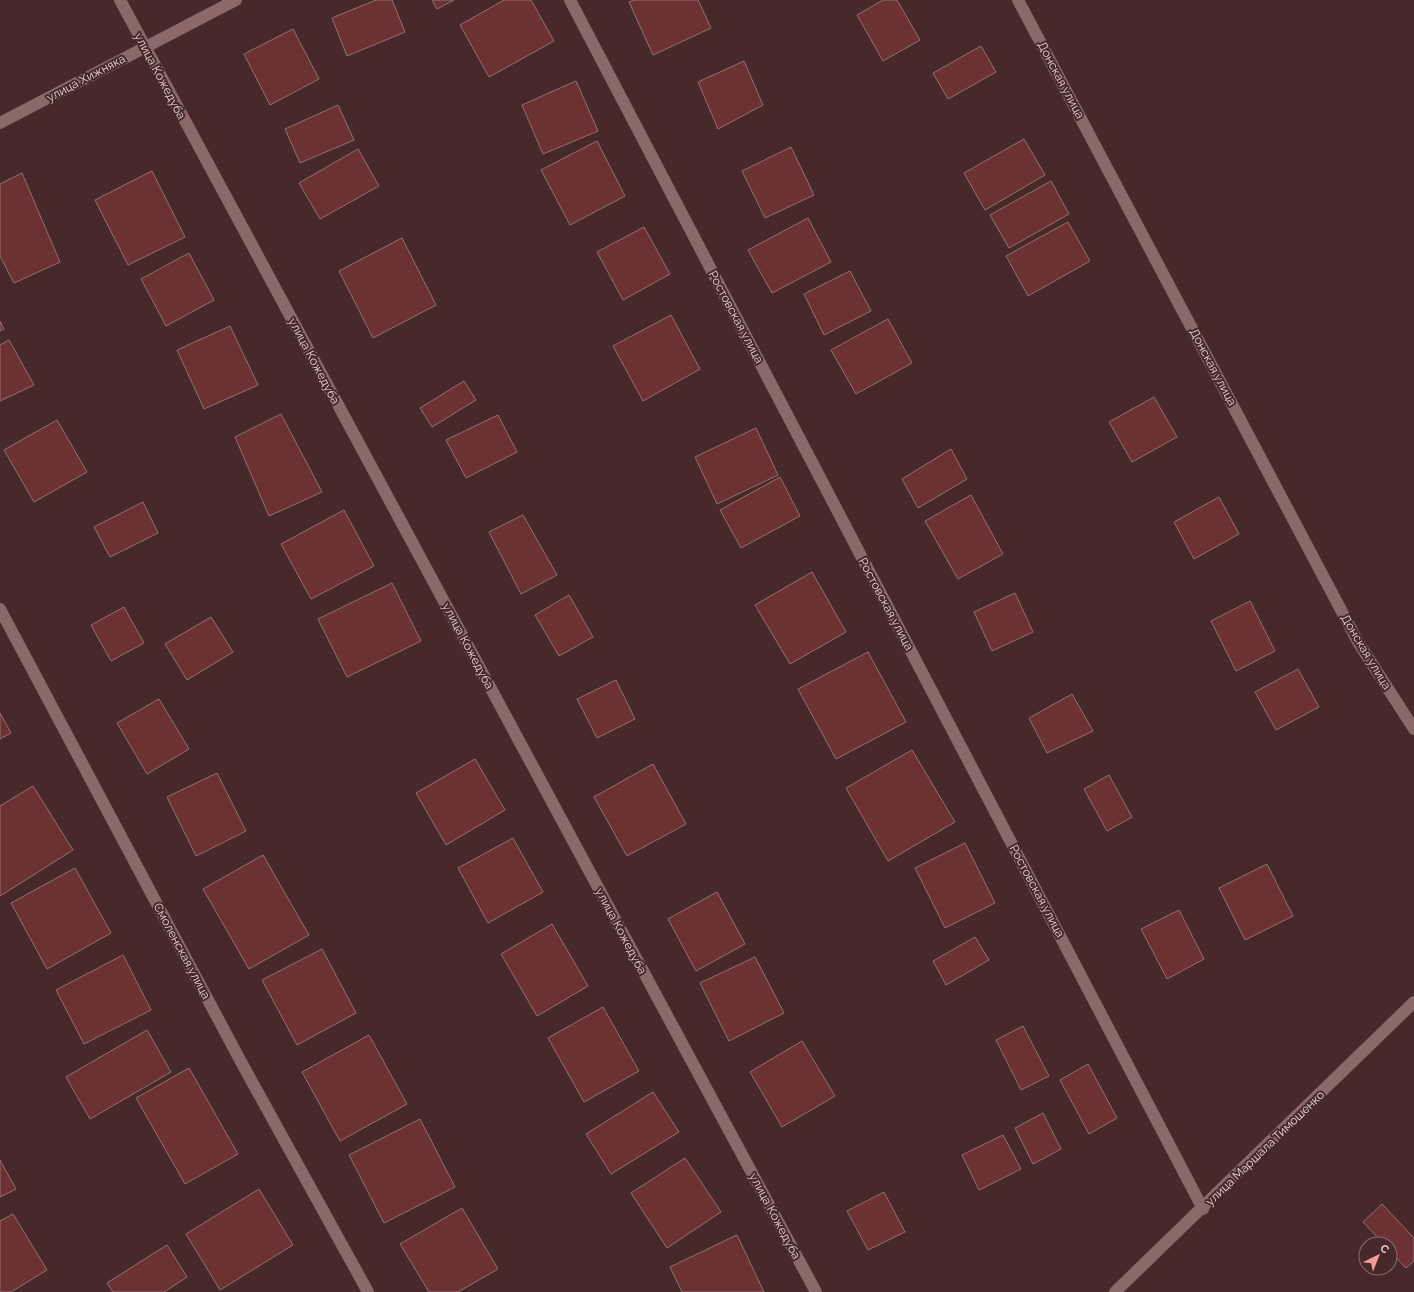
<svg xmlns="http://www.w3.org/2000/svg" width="1414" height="1292" viewBox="0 0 1414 1292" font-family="Raleway,sans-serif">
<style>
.building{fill:#6b3133;stroke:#947171}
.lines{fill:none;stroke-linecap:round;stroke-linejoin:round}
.minor{stroke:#8c6969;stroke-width:12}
.labels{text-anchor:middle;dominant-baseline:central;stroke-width:4;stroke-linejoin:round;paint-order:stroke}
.street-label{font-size:12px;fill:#e7d3d3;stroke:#47292a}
</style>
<rect width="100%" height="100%" fill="#47292a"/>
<g class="building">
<path d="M376,0H392L405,32L347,56L332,18Z"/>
<path d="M432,0H454L437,9Z"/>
<path d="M504,0H531L554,41L489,77L460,25Z"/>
<path d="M634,0H698L711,28L653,55L629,2Z"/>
<path d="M883,0H897L920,40L883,61L857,15Z"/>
<path d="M293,29L319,79L270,105L244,54Z"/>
<path d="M981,46L996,72L948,99L933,73Z"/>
<path d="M744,61L763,105L718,129L698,82Z"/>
<path d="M576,81L598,131L543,154L522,105Z"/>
<path d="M338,105L354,140L300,163L285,129Z"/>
<path d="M1024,139L1045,175L985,210L964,173Z"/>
<path d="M597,141L625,196L570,225L541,170Z"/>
<path d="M791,147L814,195L765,218L742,171Z"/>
<path d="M358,149L379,186L320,219L299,183Z"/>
<path d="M152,171L185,237L128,265L95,200Z"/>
<path d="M22,173L60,262L14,283L0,256V184Z"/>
<path d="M1051,181L1069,214L1009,248L990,215Z"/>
<path d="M808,218L831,262L772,293L748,250Z"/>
<path d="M1068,222L1090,261L1028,296L1006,256Z"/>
<path d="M644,227L670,274L623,300L597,252Z"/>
<path d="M402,238L436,305L373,338L339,271Z"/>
<path d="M189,253L214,300L166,326L141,279Z"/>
<path d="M850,271L871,311L824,335L804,294Z"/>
<path d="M671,315L700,369L643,401L613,346Z"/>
<path d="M888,319L912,363L856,394L831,350Z"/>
<path d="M0,321L4,329L0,331Z"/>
<path d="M230,326L258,385L204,409L177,350Z"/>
<path d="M9,340L34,385L0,401V345Z"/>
<path d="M464,381L476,400L432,427L420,408Z"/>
<path d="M1154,397L1177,437L1132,462L1109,422Z"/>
<path d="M281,414L322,492L269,516L235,437Z"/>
<path d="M498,415L517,452L466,478L446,440Z"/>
<path d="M57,420L87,472L34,502L4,450Z"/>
<path d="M756,428L778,475L717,504L695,457Z"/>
<path d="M951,449L967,479L918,508L902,479Z"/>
<path d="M780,477L800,516L741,548L720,510Z"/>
<path d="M971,495L1003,554L958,579L925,521Z"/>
<path d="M1219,497L1239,534L1194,559L1174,522Z"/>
<path d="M143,502L158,533L110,557L94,527Z"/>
<path d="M344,510L374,566L311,599L281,544Z"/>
<path d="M523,515L557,575L521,594L489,532Z"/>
<path d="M812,572L846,632L790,664L755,605Z"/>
<path d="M392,583L421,641L347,677L318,619Z"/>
<path d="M1015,593L1033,632L992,651L974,612Z"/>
<path d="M569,595L593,637L559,656L535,615Z"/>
<path d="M1250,601L1275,651L1236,671L1211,621Z"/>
<path d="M124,607L144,643L111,661L91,625Z"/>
<path d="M211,617L233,652L187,680L165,644Z"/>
<path d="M868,652L906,722L836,759L798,689Z"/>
<path d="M1298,669L1319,707L1276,730L1255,692Z"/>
<path d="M616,680L635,719L597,738L577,699Z"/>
<path d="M1072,694L1093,731L1047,753L1029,718Z"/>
<path d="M159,699L189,749L147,774L117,723Z"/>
<path d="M0,713L11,733L0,739Z"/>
<path d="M912,750L955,822L888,861L846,788Z"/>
<path d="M475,759L505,810L446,845L416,793Z"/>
<path d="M653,764L686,824L627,856L594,797Z"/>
<path d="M217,773L246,831L196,856L167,797Z"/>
<path d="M1109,775L1132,817L1107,831L1084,789Z"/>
<path d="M33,786L73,850L0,896V806Z"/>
<path d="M513,838L543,892L488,923L458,868Z"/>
<path d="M965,843L995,903L945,928L915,868Z"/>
<path d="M263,855L309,935L249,969L203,889Z"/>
<path d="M1267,864L1293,916L1245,940L1219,888Z"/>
<path d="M75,868L111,933L47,969L11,903Z"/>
<path d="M717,892L745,944L696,971L668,919Z"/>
<path d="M1179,910L1204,959L1167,979L1141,929Z"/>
<path d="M552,924L588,986L537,1016L501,954Z"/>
<path d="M975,937L989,960L946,985L933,961Z"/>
<path d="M322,949L356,1013L297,1045L262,980Z"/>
<path d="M123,955L151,1010L84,1044L56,990Z"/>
<path d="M755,957L784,1013L729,1041L700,983Z"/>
<path d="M603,1007L639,1071L584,1102L548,1038Z"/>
<path d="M1023,1026L1049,1076L1021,1090L996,1040Z"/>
<path d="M147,1030L171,1072L90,1119L66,1077Z"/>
<path d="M369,1035L407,1104L340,1141L302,1072Z"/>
<path d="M802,1041L835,1096L782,1127L750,1072Z"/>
<path d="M1088,1064L1117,1118L1089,1134L1060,1080Z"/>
<path d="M189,1068L238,1154L185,1184L136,1098Z"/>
<path d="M653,1092L679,1132L611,1174L586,1134Z"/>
<path d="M1043,1113L1061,1149L1033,1164L1015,1128Z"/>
<path d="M420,1119L455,1187L384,1223L349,1155Z"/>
<path d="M1003,1135L1021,1169L979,1190L962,1155Z"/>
<path d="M685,1158L721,1212L667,1248L631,1193Z"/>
<path d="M0,1160L16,1189L0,1197Z"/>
<path d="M259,1189L293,1245L220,1290L186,1234Z"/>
<path d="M884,1192L905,1232L868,1250L847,1211Z"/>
<path d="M1382,1204L1414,1238V1261L1406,1268L1390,1251V1244H1384L1363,1222Z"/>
<path d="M462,1208L498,1269L458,1292H429L400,1244Z"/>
<path d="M13,1214L47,1270L11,1292H0V1221Z"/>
<path d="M737,1235L764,1292H682L670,1267Z"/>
<path d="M167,1245L187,1277L164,1292H113L107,1283Z"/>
</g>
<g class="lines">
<g class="minor">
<path d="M120,0L816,1292"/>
<path d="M570,0L1203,1209"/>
<path d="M1018,0L1358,642L1414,729"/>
<path d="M0,123L236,0"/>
<path d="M0,609L240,1060L368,1292"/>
<path d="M1115,1292L1414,1002"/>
</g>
</g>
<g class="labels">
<g class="street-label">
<text transform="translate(160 76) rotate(62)">улица Кожедуба</text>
<text transform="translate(86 78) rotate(-28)">улица Хижняка</text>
<text transform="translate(1061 80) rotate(62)">Донская улица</text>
<text transform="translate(736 317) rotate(62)">Ростовская улица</text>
<text transform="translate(314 361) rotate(62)">улица Кожедуба</text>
<text transform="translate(1213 367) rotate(62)">Донская улица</text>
<text transform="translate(886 604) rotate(62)">Ростовская улица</text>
<text transform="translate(468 646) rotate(62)">улица Кожедуба</text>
<text transform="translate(1366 652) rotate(59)">Донская улица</text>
<text transform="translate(1037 891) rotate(62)">Ростовская улица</text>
<text transform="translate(621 931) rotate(62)">улица Кожедуба</text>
<text transform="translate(182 951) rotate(62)">Смоленская улица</text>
<text transform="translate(1265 1148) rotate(-44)">улица Маршала Тимошенко</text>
<text transform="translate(775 1216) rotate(62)">улица Кожедуба</text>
</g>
</g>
<g transform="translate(1378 1256) rotate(43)"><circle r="19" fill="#47292a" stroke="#876d6e"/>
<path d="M0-3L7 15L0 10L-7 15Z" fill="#f59b9c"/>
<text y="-6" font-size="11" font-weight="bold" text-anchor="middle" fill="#e7d3d3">С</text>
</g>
</svg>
